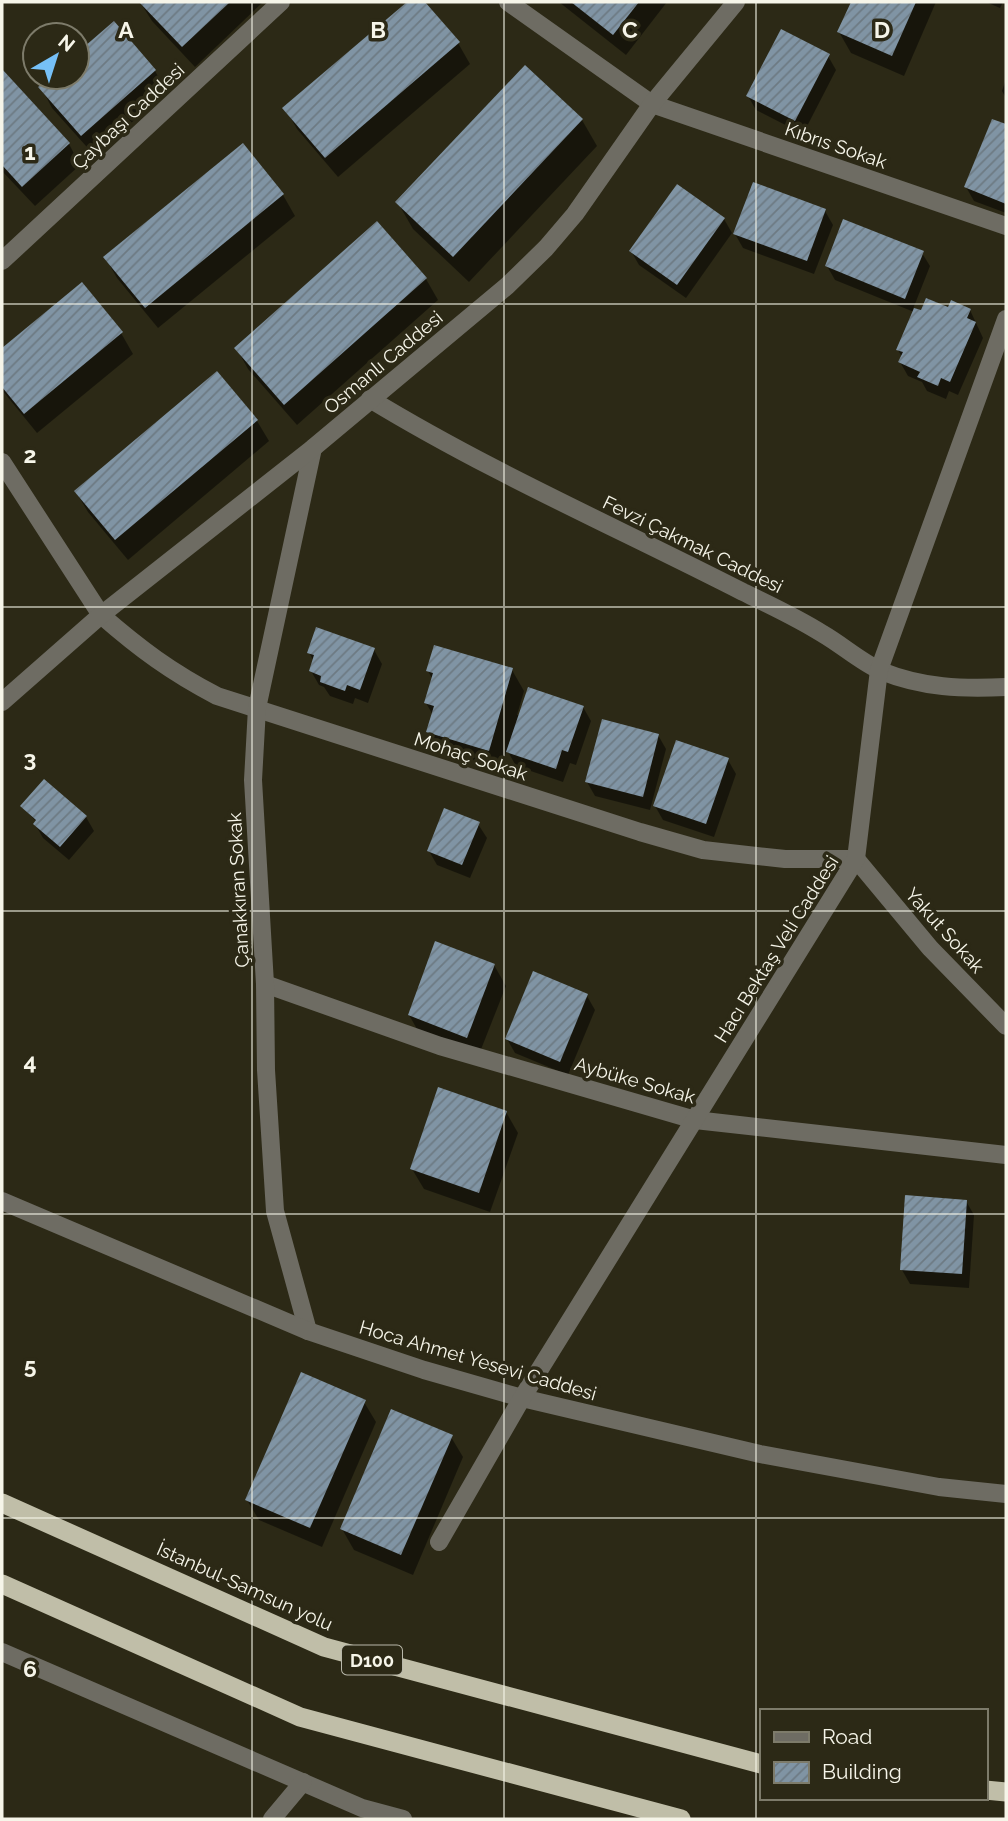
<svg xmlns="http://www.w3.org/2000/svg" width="1008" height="1821" viewBox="0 0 1008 1821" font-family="Raleway,sans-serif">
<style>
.shadow{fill:#0007}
.building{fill:url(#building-hatch)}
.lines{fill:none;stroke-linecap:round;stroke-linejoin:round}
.service{stroke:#6e6c63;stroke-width:18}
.minor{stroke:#6e6c63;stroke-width:18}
.tertiary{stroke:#6e6c63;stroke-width:18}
.trunk{stroke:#c0bea8;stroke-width:19}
.grid{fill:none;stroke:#f6f5e9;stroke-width:2;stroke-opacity:0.55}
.labels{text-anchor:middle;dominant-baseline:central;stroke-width:7;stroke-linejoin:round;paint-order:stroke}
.shield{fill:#2c2916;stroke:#b9b8aa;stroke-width:2}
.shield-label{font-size:18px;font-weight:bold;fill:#f6f5e9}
.street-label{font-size:19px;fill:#f6f5e9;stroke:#2c2916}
.grid-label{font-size:23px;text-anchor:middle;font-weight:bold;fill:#f6f5e9;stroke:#2c2916;stroke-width:7;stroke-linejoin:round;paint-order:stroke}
</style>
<defs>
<pattern id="building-hatch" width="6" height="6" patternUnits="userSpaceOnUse" patternTransform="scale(1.75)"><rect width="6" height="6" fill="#8094a4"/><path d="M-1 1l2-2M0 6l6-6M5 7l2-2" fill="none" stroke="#6d7a83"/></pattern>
</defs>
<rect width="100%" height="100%" fill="#2c2916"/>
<g class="shadow">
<path d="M140,2H263L195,67L152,21Z"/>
<path d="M410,2H423L458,43L470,64L338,177L297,129L285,108Z"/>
<path d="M559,2H667L626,55Z"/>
<path d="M852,2H936L904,76L851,53L839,32Z"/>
<path d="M986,2H1003L1000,8Z"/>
<path d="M114,23L155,71L167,92L94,155L52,108L41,87L52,77H77V55Z"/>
<path d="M828,56L836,70L803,134L756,110L748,96Z"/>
<path d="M2,71L69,144L80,165L35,206L2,171Z"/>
<path d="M1006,79V98L1002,91Z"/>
<path d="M582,120L597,146L469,282L413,229L398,203Z"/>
<path d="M993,121L1006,126V213L974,201L966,187Z"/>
<path d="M242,145L283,195L295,216L158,328L117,278L105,257Z"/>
<path d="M825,211L833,225L814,274L743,248L735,234Z"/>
<path d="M724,219L732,233L686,298L639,265L631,251Z"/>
<path d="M377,224L426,279L438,300L297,425L248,369L237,349Z"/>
<path d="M922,253L930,266L913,309L922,313L949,309L970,310L983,338L958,395L949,391L946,399L927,391L922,382L908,376L900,362L902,357L898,350L914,312L835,280L827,266Z"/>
<path d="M81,285L121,333L133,354L37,433L2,390V350Z"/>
<path d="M257,421L269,441L128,560L88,512L76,492Z"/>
<path d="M374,650L382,664L368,703L355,698L353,704L330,696L324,687L319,685L311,671L314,662L309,652Z"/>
<path d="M512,670L524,691L517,715L583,707L591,721L576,765L570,763L563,782L516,766L507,750L500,771L440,753L428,732L433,715L426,703L433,680L428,671Z"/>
<path d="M658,735L666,749L650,810L595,796L587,782Z"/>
<path d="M728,760L736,774L714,837L663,820L655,806Z"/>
<path d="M22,807L86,817L94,831L69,860L43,838L35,824L37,822Z"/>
<path d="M478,824L487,838L470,878L437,865L429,851Z"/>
<path d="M494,965L506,986L478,1057L421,1036L409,1015Z"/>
<path d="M587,996L595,1010L568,1075L515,1053L507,1039Z"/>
<path d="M506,1112L518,1133L490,1212L424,1189L412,1169Z"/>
<path d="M966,1201L974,1215L969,1288L910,1284L902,1270Z"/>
<path d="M364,1402L376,1422L322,1547L259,1520L247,1500Z"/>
<path d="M451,1437L463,1457L413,1575L354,1550L342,1529Z"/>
</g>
<g class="building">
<path d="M139,2H230L182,47Z"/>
<path d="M407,2H425L460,42L325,158L282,108Z"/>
<path d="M571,2H639L613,35Z"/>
<path d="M851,2H916L892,56L837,32Z"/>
<path d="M114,21L156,70L81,136L38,87L50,77H77V53Z"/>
<path d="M781,29L830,54L795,121L746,96Z"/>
<path d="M525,65L583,119L453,257L395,202Z"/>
<path d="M2,69L70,143L22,187L2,165Z"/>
<path d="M992,119L1006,124V204L964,187Z"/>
<path d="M243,143L284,194L145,308L103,257Z"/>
<path d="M753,182L826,209L807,261L733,234Z"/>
<path d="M677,184L725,218L677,285L629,251Z"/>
<path d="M843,219L924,251L905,299L825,266Z"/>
<path d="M377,221L427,278L284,405L234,348Z"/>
<path d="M82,282L123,332L24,414L2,387V348Z"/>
<path d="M926,298L948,307L951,300L971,309L967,318L976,322L950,382L941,378L938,386L917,377L920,372L898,362L903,352L896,350L914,308L921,310Z"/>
<path d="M217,371L258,420L115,540L74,491Z"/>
<path d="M316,627L375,648L360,690L347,685L345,691L320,682L321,676L309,671L314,655L307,653Z"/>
<path d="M434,645L513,668L489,751L426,732L434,706L424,703L433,673L426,671Z"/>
<path d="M528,687L584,706L568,752L562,750L556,769L506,752Z"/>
<path d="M602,719L659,734L643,797L585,782Z"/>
<path d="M676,740L729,758L706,824L653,806Z"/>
<path d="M44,779L87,816L60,847L33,824L36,820L20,806Z"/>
<path d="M444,808L480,822L462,865L427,851Z"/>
<path d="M435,941L495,964L467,1038L408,1015Z"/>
<path d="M533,971L588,994L560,1062L505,1039Z"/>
<path d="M438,1087L507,1111L479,1193L410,1169Z"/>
<path d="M905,1195L967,1200L962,1274L900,1270Z"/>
<path d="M301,1372L366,1400L310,1528L245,1500Z"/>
<path d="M391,1409L453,1435L401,1555L340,1529Z"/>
</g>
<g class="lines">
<g class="service">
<path d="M2,1652L362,1808L403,1819"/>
<path d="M272,1819L303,1782"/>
</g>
<g class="minor">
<path d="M508,2L652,104L1006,226"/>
<path d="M101,615C140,649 171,672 217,696L640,832L703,850L785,859H856L930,948L1006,1026"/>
<path d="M265,984L440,1046L695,1120L1006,1155"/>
<path d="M308,1331L275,1211L266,1070L265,984L253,780L257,708L313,448"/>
</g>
<g class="tertiary">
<path d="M2,261L281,2"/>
<path d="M370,399C490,472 618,528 743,592C770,605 798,618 823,634C842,645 861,662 881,671C923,688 962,689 1006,687"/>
<path d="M2,462L101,615"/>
<path d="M2,702L101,615L313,448L507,286L546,248L575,214L652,104L736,2"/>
<path d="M2,1201L308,1331L424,1370L522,1398L760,1454L939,1487L1006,1494"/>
<path d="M439,1542L522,1398L856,859L879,670L1006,319"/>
</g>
<g class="trunk">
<path d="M2,1503L324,1647L761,1764"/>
<path d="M2,1584L300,1717L681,1819"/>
<path d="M985,1790L1006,1792"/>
</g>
</g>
<path class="grid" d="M252,2V1819M504,2V1819M756,2V1819M2,304H1006M2,607H1006M2,911H1006M2,1214H1006M2,1518H1006"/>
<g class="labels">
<rect class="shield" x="342" y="1645.5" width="60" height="29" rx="5"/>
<g class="shield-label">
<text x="372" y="1660">D100</text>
</g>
<g class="street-label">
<text transform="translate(128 116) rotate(-43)">Çaybaşı Caddesi</text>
<text transform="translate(836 145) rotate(19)">Kıbrıs Sokak</text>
<text transform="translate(383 362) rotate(-40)">Osmanlı Caddesi</text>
<text transform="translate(693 544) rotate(26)">Fevzi Çakmak Caddesi</text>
<text transform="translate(471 756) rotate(18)">Mohaç Sokak</text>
<text transform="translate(238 890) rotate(-93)">Çanakkıran Sokak</text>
<text transform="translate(945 930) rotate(48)">Yakut Sokak</text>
<text transform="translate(776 949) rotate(-58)">Hacı Bektaş Veli Caddesi</text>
<text transform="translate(635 1080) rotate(16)">Aybüke Sokak</text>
<text transform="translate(478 1360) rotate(16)">Hoca Ahmet Yesevi Caddesi</text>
<text transform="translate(245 1586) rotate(24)">İstanbul-Samsun yolu</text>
</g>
</g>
<g class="grid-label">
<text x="126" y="38">A</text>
<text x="378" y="38">B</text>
<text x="630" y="38">C</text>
<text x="882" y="38">D</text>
<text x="30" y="160">1</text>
<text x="30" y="463">2</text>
<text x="30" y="767">3</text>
<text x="30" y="1070">4</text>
<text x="30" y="1374">5</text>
<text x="30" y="1677">6</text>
</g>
<rect width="1008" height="1821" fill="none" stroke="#f6f5e9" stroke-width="7"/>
<rect x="760" y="1709" width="228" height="91" fill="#2c2916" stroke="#7d7b6a" stroke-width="2"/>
<rect x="774" y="1732" width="35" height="10" fill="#6e6c63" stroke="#7d7b6a" stroke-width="2"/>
<text x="822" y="1744" font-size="21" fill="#f6f5e9">Road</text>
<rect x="774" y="1762" width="35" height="21" fill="url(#building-hatch)" stroke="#7d7b6a" stroke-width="2"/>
<text x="822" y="1779" font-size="21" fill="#f6f5e9">Building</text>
<g transform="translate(56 56) rotate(39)"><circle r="33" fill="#2c2916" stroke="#7d7b6a" stroke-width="2"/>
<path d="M0-5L12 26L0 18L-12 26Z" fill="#76c0f7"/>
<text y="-10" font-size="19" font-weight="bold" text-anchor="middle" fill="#f6f5e9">N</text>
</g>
</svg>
